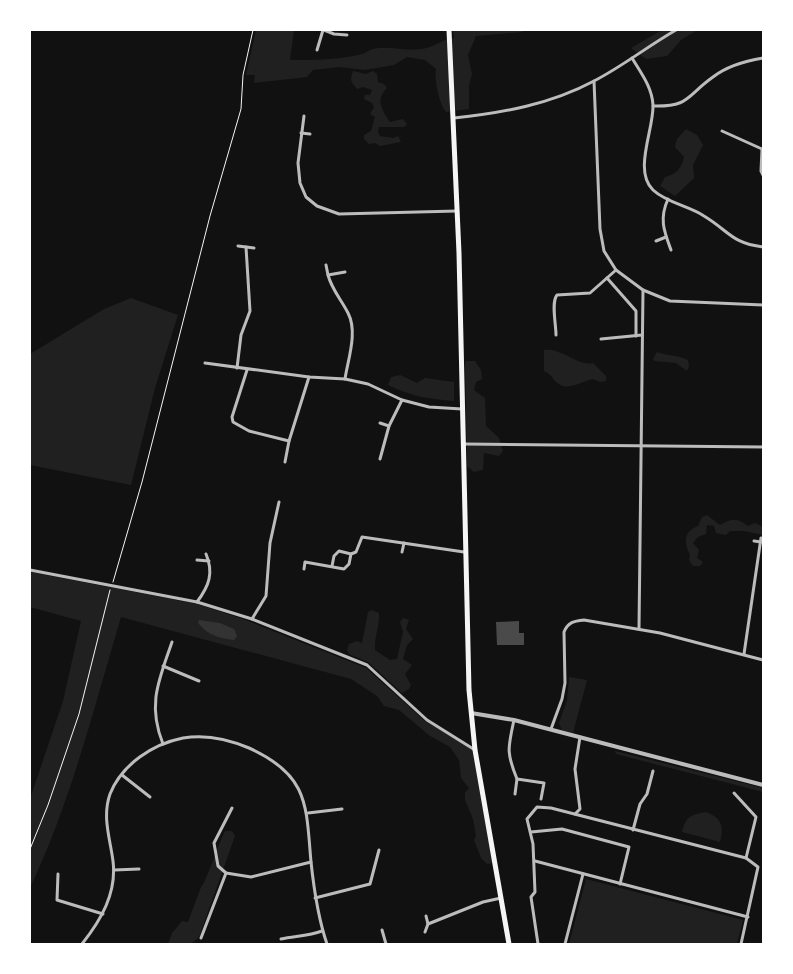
<svg xmlns="http://www.w3.org/2000/svg" width="793" height="974" viewBox="0 0 793 974" font-family="'Public Sans',sans-serif">
<style>
.green{fill:#202020}
.water{fill:#333}
.building{fill:#4a4a4a}
.lines{fill:none;stroke-linecap:round;stroke-linejoin:round}
.path{stroke:#f5f5f5;stroke-width:1}
.minor{stroke:#bcbcbc;stroke-width:3}
.tertiary{stroke:#bcbcbc;stroke-width:4}
.primary{stroke:#f5f5f5;stroke-width:5}
</style>
<rect width="100%" height="100%" fill="#111"/>
<g class="green">
<path d="M256,30H294L290,60C314,60 339,60 362,54C366,53 369,50 373,49C389,45 406,52 422,49C435,47 442,39 454,38L453,30H526L522,32L476,36L468,55L472,74L469,85V109L446,112C439,104 434,80 436,69L425,60L407,57L394,65L365,70L339,67L313,70L307,77L254,83L255,75H246Z"/>
<path d="M662,30H697L681,40L667,56L646,59L631,48Z"/>
<path d="M353,71L366,74L373,71L377,74L378,82L384,84L387,88C375,99 382,110 390,122L403,119L407,124L404,127H379L378,132L380,136L393,138L398,136L401,142L380,146L375,143L369,144L364,139V135L371,131L375,117L370,114L374,107L372,103L364,99L365,95H370L372,90L363,87L357,89C352,82 349,82 353,71Z"/>
<path d="M686,129L697,135L703,145L693,165L694,178L675,196L660,186L665,177C677,174 681,169 684,157L675,147L677,139Z"/>
<path d="M131,298L178,315L155,388L131,485L30,465V354L104,309Z"/>
<path d="M544,350C563,348 578,367 593,363L606,376V381L600,382L593,379C583,381 568,391 559,384C552,380 553,375 544,371Z"/>
<path d="M657,352C668,356 678,355 688,360L689,366L687,371L676,363L655,361L653,359Z"/>
<path d="M465,361H475L481,370L482,379L476,382L474,390L485,398L486,426L499,438L503,451L499,456L484,453L483,470L474,472L467,466Z"/>
<path d="M400,375L417,383L425,378L454,382V401C430,399 409,396 388,385L391,377Z"/>
<path d="M707,515L720,525C733,518 736,518 748,526L755,523L763,527V535L744,531H730L726,535L716,533L714,526L707,525L706,534L698,537L693,543L699,550L697,558L703,562L700,566H693L689,560L690,555C684,542 683,532 698,526L702,517Z"/>
<path d="M30,572L197,604L243,619L366,668L425,721L472,749L493,863L487,864L481,858L474,840L476,836L473,819L465,800V793L469,788L461,778L459,760L450,747L430,736L399,710L384,706L377,696L351,679L121,617C94,708 71,801 30,888V799L63,701L81,621L30,607Z"/>
<path d="M372,610L379,613C380,625 374,637 375,650L390,660L397,659L403,632L400,622L403,618L409,620L406,629L413,639L407,645L403,659L412,665L405,674L411,685L409,689L402,693L368,662L349,654L347,650L349,644L357,641L362,643L368,612Z"/>
<path d="M569,677L587,680L573,733L562,730L559,723L567,700Z"/>
<path d="M615,751L763,788V792L616,754Z"/>
<path d="M706,812C722,818 724,827 720,842L682,832C686,816 690,815 706,812Z"/>
<path d="M225,831H232L235,836L199,937L191,944H168L172,933L182,921L188,922L201,887C206,883 219,842 225,831Z"/>
<path d="M586,879L743,920L737,944H569Z"/>
</g>
<path class="water" d="M199,620L220,623L234,629L237,636L234,640C218,638 208,635 198,623Z"/>
<path class="building" d="M519,621V633H524V645H497L496,622Z"/>
<g class="lines">
<g class="path">
<path d="M113,582L142,482L210,216L241,109L243,75L253,30"/>
<path d="M30,849L48,805L79,714L110,590"/>
</g>
<g class="minor">
<path d="M324,30L334,34L347,35"/>
<path d="M317,50L323,30"/>
<path d="M632,58C641,73 652,87 653,105C654,129 633,171 653,190C667,203 689,206 704,216C729,231 731,243 763,247"/>
<path d="M594,81L600,229L604,251L616,270L643,290L670,301L763,305"/>
<path d="M653,106C690,107 686,96 713,77C727,66 745,61 763,58"/>
<path d="M304,116L298,163L300,183L306,197L317,206L339,214L457,211"/>
<path d="M454,118C503,113 551,104 594,81C623,66 648,46 676,30"/>
<path d="M722,131L762,149"/>
<path d="M301,133L310,134"/>
<path d="M762,149L761,171L763,175"/>
<path d="M668,199C659,219 664,231 671,250"/>
<path d="M656,241L666,237"/>
<path d="M238,246L254,248"/>
<path d="M326,265L328,275"/>
<path d="M345,272L328,275C332,290 341,299 348,313C358,332 348,359 345,379"/>
<path d="M607,278L636,311V336"/>
<path d="M556,335C556,324 551,302 557,295L590,293L616,270"/>
<path d="M601,339L642,335"/>
<path d="M205,363L309,377L345,379L368,384L402,400"/>
<path d="M237,368L241,335L250,311L246,247"/>
<path d="M247,370L232,417L233,422L249,431L289,441L285,462"/>
<path d="M380,423L389,426L402,400L429,407L462,409"/>
<path d="M289,441L309,377"/>
<path d="M464,444L763,447"/>
<path d="M380,459L389,426"/>
<path d="M754,541L761,542"/>
<path d="M402,552L404,543"/>
<path d="M197,560L209,561"/>
<path d="M332,566L334,556L339,551L351,554"/>
<path d="M304,569L305,562L344,569L349,564L351,554L356,552L362,537L464,552"/>
<path d="M30,570L197,602L252,619L367,665L427,720L475,750"/>
<path d="M197,602C209,586 214,573 206,554"/>
<path d="M252,619L266,596L270,543L279,502"/>
<path d="M639,629L643,290"/>
<path d="M744,654L761,538"/>
<path d="M163,666L199,681"/>
<path d="M514,720C508,748 506,752 517,779L544,783L541,799"/>
<path d="M551,729L562,699L565,683L564,632C568,622 574,621 584,620L660,633L763,660"/>
<path d="M163,744C147,704 159,680 172,642"/>
<path d="M122,775L150,797"/>
<path d="M734,793L756,817L746,858"/>
<path d="M515,794L517,779"/>
<path d="M232,808L214,843L218,866L226,873L251,877L311,862"/>
<path d="M308,813L342,809"/>
<path d="M575,814L580,809L575,769L580,737"/>
<path d="M633,830L640,804L647,794L653,771"/>
<path d="M531,832L562,829L629,847L620,884"/>
<path d="M535,861L748,917"/>
<path d="M114,870L139,869"/>
<path d="M58,874L57,900L103,914"/>
<path d="M315,898L370,884L379,850"/>
<path d="M428,924L483,902L501,898"/>
<path d="M382,930L386,944"/>
<path d="M425,932L428,924L426,916"/>
<path d="M201,938L226,873"/>
<path d="M281,939C295,936 309,936 322,931"/>
<path d="M82,944C101,920 117,893 113,861C110,838 102,817 110,794C122,764 153,744 183,738C206,734 228,739 249,748C309,775 306,805 311,862C314,890 318,918 327,944"/>
<path d="M538,944L531,897L535,892L533,844L527,819L537,807L551,808L746,858L758,867L741,944"/>
<path d="M565,944L583,874"/>
</g>
<path class="tertiary" d="M471,713L514,720L763,785"/>
<path class="primary" d="M449,30L459,253L469,690L475,750L509,944"/>
</g>
<rect width="793" height="974" fill="none" stroke="#ffffff" stroke-width="62"/>
</svg>
